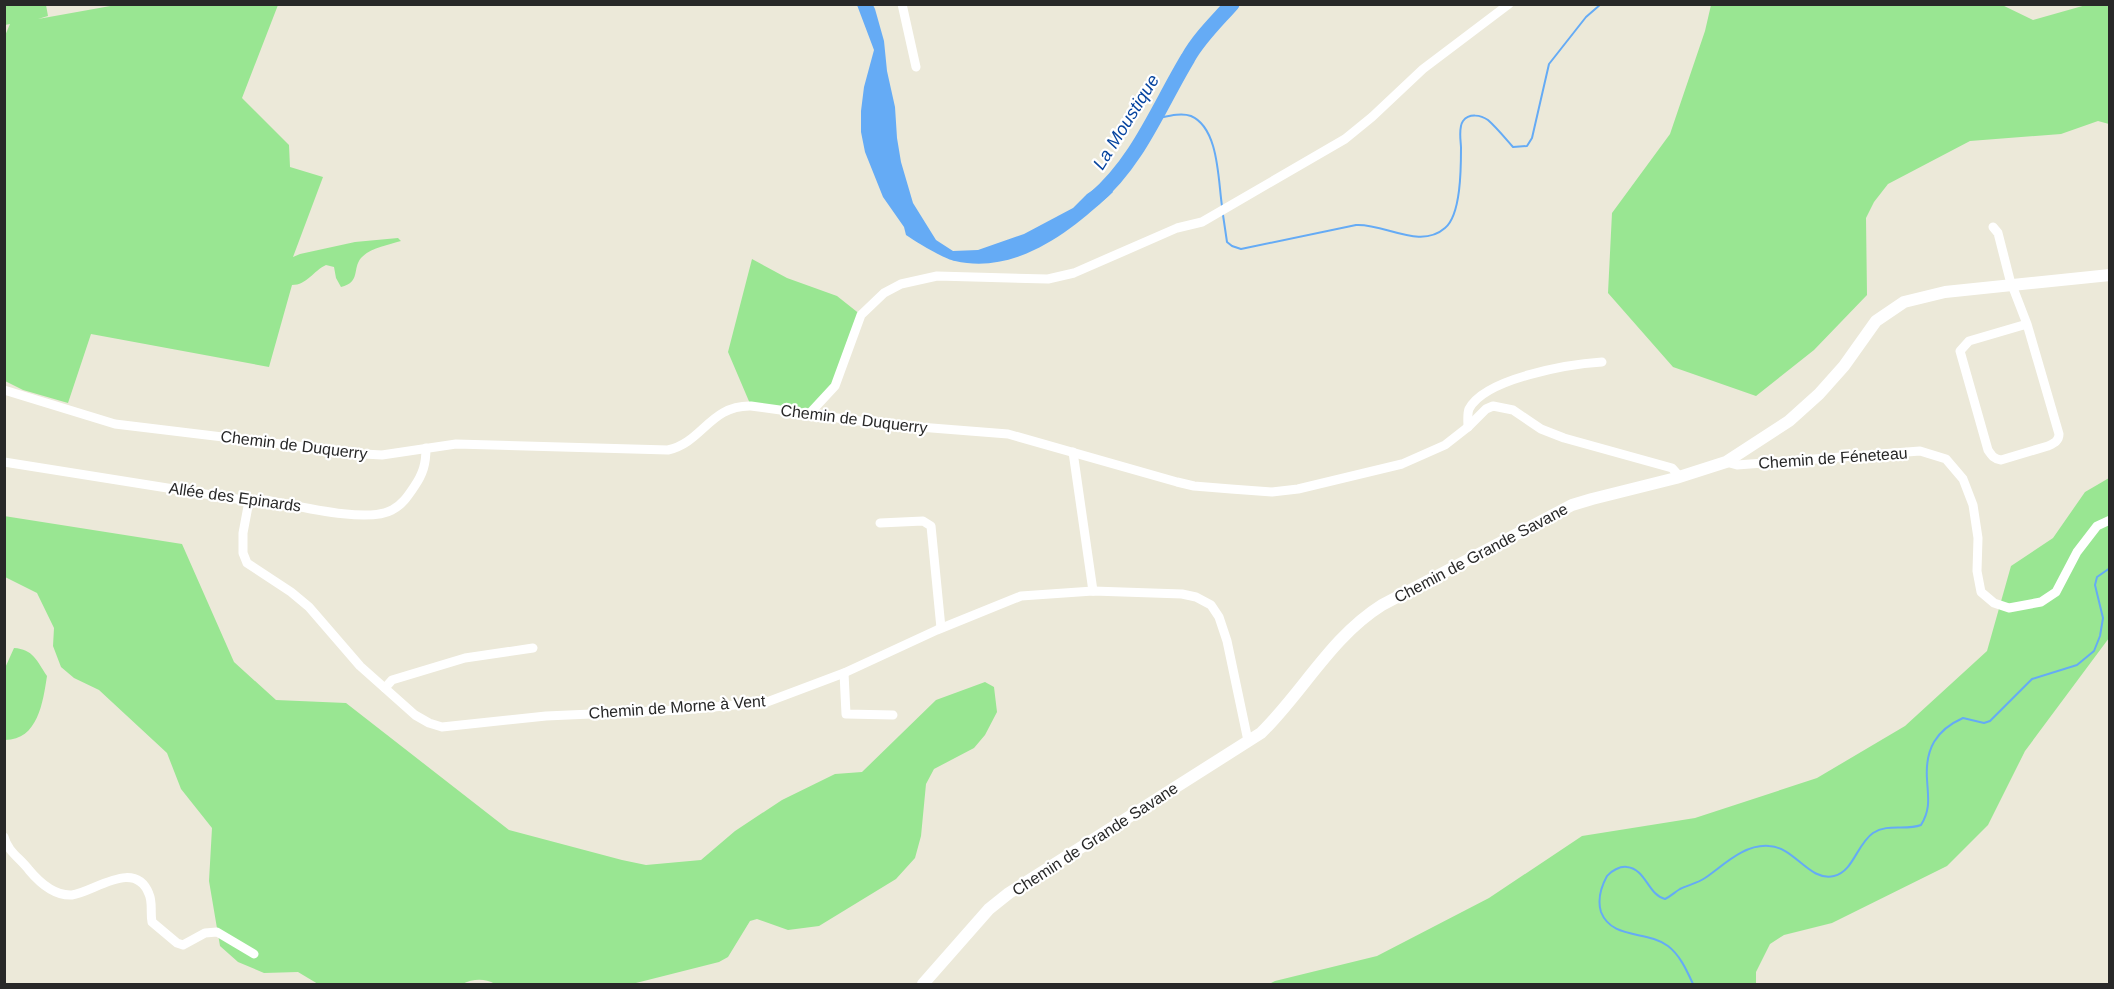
<svg xmlns="http://www.w3.org/2000/svg" width="2114" height="989" viewBox="0 0 2114 989" font-family="Arial,sans-serif">
<style>
.green{fill:#99e692}
.water{fill:#65abf5}
.lines{fill:none;stroke-linecap:round;stroke-linejoin:round}
.stream{stroke:#65abf5;stroke-width:2}
.river{stroke:#65abf5;stroke-width:15}
.minor{stroke:#fff;stroke-width:9}
.tertiary{stroke:#fff;stroke-width:12}
.labels{text-anchor:middle;dominant-baseline:central;stroke-width:4.5;stroke-linejoin:round;paint-order:stroke}
.street-label{font-size:16px;fill:#282828;stroke:#fff}
.water-label{font-size:18px;font-style:italic;fill:#06449f;stroke:#fff}
</style>
<rect width="100%" height="100%" fill="#ece9d9"/>
<g class="green">
<path d="M5,4L46,5L48,16L38,19L116,5H278L242,98L289,145L290,167L323,177L293,257L300,254L355,242L398,238L401,241C388,245 370,248 361,258C352,269 361,282 341,287L336,278L334,267L326,265C313,271 307,285 292,285L269,367L91,334L68,403L23,390L5,381L4,38L10,24L5,25Z"/>
<path d="M2000,4L2033,20L2086,5H2109V124L2098,121L2061,134L1970,141L1888,184L1874,202L1866,218L1867,295L1814,350L1756,396L1673,367L1608,293L1612,213L1670,134L1705,31L1711,5Z"/>
<path d="M752,259L787,278L837,296L861,315L835,386L810,413L751,406L728,352Z"/>
<path d="M2109,478V638L2025,751L1988,825L1947,866L1832,923L1784,935L1770,944L1756,972V984H1269L1275,981L1377,956L1489,898L1582,836L1695,818L1817,778L1905,726L1987,651L2011,566L2053,538L2085,492Z"/>
<path d="M4,516L182,544L234,662L276,700L346,703L509,830L622,860L646,865L701,860L735,831L782,800L835,774L862,772L936,700L985,682L994,687L997,712L985,735L974,748L934,769L926,784L921,836L915,858L896,879L819,926L788,930L757,919L750,921L728,957L719,962L632,984H495C484,978 473,979 462,984H318L298,972L264,973L238,962L220,946L209,881L212,828L181,789L167,753L99,690L74,678L61,667L53,646L54,628L37,593L5,577Z"/>
<path d="M14,648C33,649 37,661 47,676C43,702 38,740 5,740V668Z"/>
</g>
<path class="water" d="M857,5H873L875,9L884,41L887,71L895,107L897,138L901,162L913,203L936,240L953,251L978,250L1024,234L1073,208L1087,194L1105,182L1113,192C1071,231 1017,275 955,261C944,259 916,242 906,235L904,227L883,197L865,152L861,132V111L864,87L874,50Z"/>
<g class="lines">
<g class="stream">
<path d="M1154,119C1165,117 1180,112 1191,116C1219,128 1218,180 1222,206"/>
<path d="M1223,215L1227,242L1232,246L1241,249L1356,225C1384,223 1420,250 1445,228C1461,215 1461,168 1461,148C1461,141 1458,128 1463,121C1469,113 1481,115 1488,120C1497,128 1505,138 1513,147L1527,146L1532,138L1549,64L1586,17L1601,4"/>
<path d="M1693,984C1687,971 1680,955 1668,946C1647,930 1612,940 1601,912C1597,899 1601,887 1607,876C1611,871 1620,866 1627,867C1646,869 1648,895 1665,899C1671,896 1675,892 1680,889C1688,885 1698,883 1705,878C1724,865 1744,844 1769,846C1795,847 1809,882 1834,876C1853,872 1857,844 1873,833C1888,823 1905,831 1921,825C1931,809 1928,797 1927,779C1925,749 1936,730 1963,718L1984,723L1990,721L2032,679L2077,665L2094,651L2100,636L2103,618L2095,585L2097,577L2110,568"/>
</g>
<path class="river" d="M1094,199C1138,162 1159,106 1188,58C1199,38 1217,21 1232,4"/>
<g class="minor">
<path d="M902,4L916,67"/>
<path d="M1993,227L1998,233L2010,280L2027,324L2059,434C2059,441 2054,443 2048,446L2001,460C1994,459 1992,456 1988,450L1960,351L1969,341L2027,324"/>
<path d="M4,390L115,424L364,454L382,455L456,444L668,450C703,442 710,405 751,406L881,424L1008,434L1177,482L1194,486L1231,489L1272,492L1298,489L1402,464L1445,445L1468,427L1486,409L1493,406L1513,410L1541,429L1564,438L1672,468L1680,477"/>
<path d="M810,413L835,386L861,315L884,293L901,284L937,276L1048,279L1074,273L1177,228L1202,222L1345,139L1372,117L1423,69L1509,4"/>
<path d="M1468,427C1468,422 1467,414 1469,409C1485,378 1570,364 1602,362"/>
<path d="M1073,452L1093,591"/>
<path d="M4,462L249,501L265,500C294,505 367,524 392,510C402,505 408,496 414,487C423,474 426,464 426,448"/>
<path d="M1726,462L1737,465L1920,451L1946,459L1963,479L1973,505L1978,538L1977,571L1981,592L1994,603L2009,608L2041,602L2056,592L2077,552L2097,526L2110,520"/>
<path d="M249,501L243,533V553L247,563L291,592L309,607L360,666L415,715L429,723L442,727L546,716L682,710L767,702L844,673L937,630L1021,596L1093,591L1182,594L1196,597L1211,605L1219,617L1227,641L1247,736L1250,741"/>
<path d="M880,523L923,521L931,526L941,628"/>
<path d="M844,673L846,714L893,715"/>
<path d="M385,688L392,680L465,658L533,648"/>
<path d="M4,837C8,852 20,858 29,870C39,882 54,896 72,895C94,892 135,858 149,894C153,903 150,912 152,922L177,943L183,945L205,933L217,932L254,954"/>
</g>
<path class="tertiary" d="M923,984L989,909L1009,893L1261,733C1303,692 1331,637 1382,605L1572,505L1592,499L1676,478L1726,462L1789,421L1819,394L1844,366L1876,321L1904,302L1945,292L2110,275"/>
</g>
<g class="labels">
<g class="street-label">
<text transform="translate(854 419) rotate(7)">Chemin de Duquerry</text>
<text transform="translate(294 445) rotate(7)">Chemin de Duquerry</text>
<text transform="translate(1833 458) rotate(-4)">Chemin de Féneteau</text>
<text transform="translate(235 497) rotate(8)">Allée des Epinards</text>
<text transform="translate(1481 553) rotate(-28)">Chemin de Grande Savane</text>
<text transform="translate(677 707) rotate(-4)">Chemin de Morne à Vent</text>
<text transform="translate(1095 839) rotate(-33)">Chemin de Grande Savane</text>
</g>
<g class="water-label">
<text transform="translate(1126 122) rotate(-58)">La Moustique</text>
</g>
</g>
<rect width="2114" height="989" fill="none" stroke="#282828" stroke-width="12"/>
</svg>
